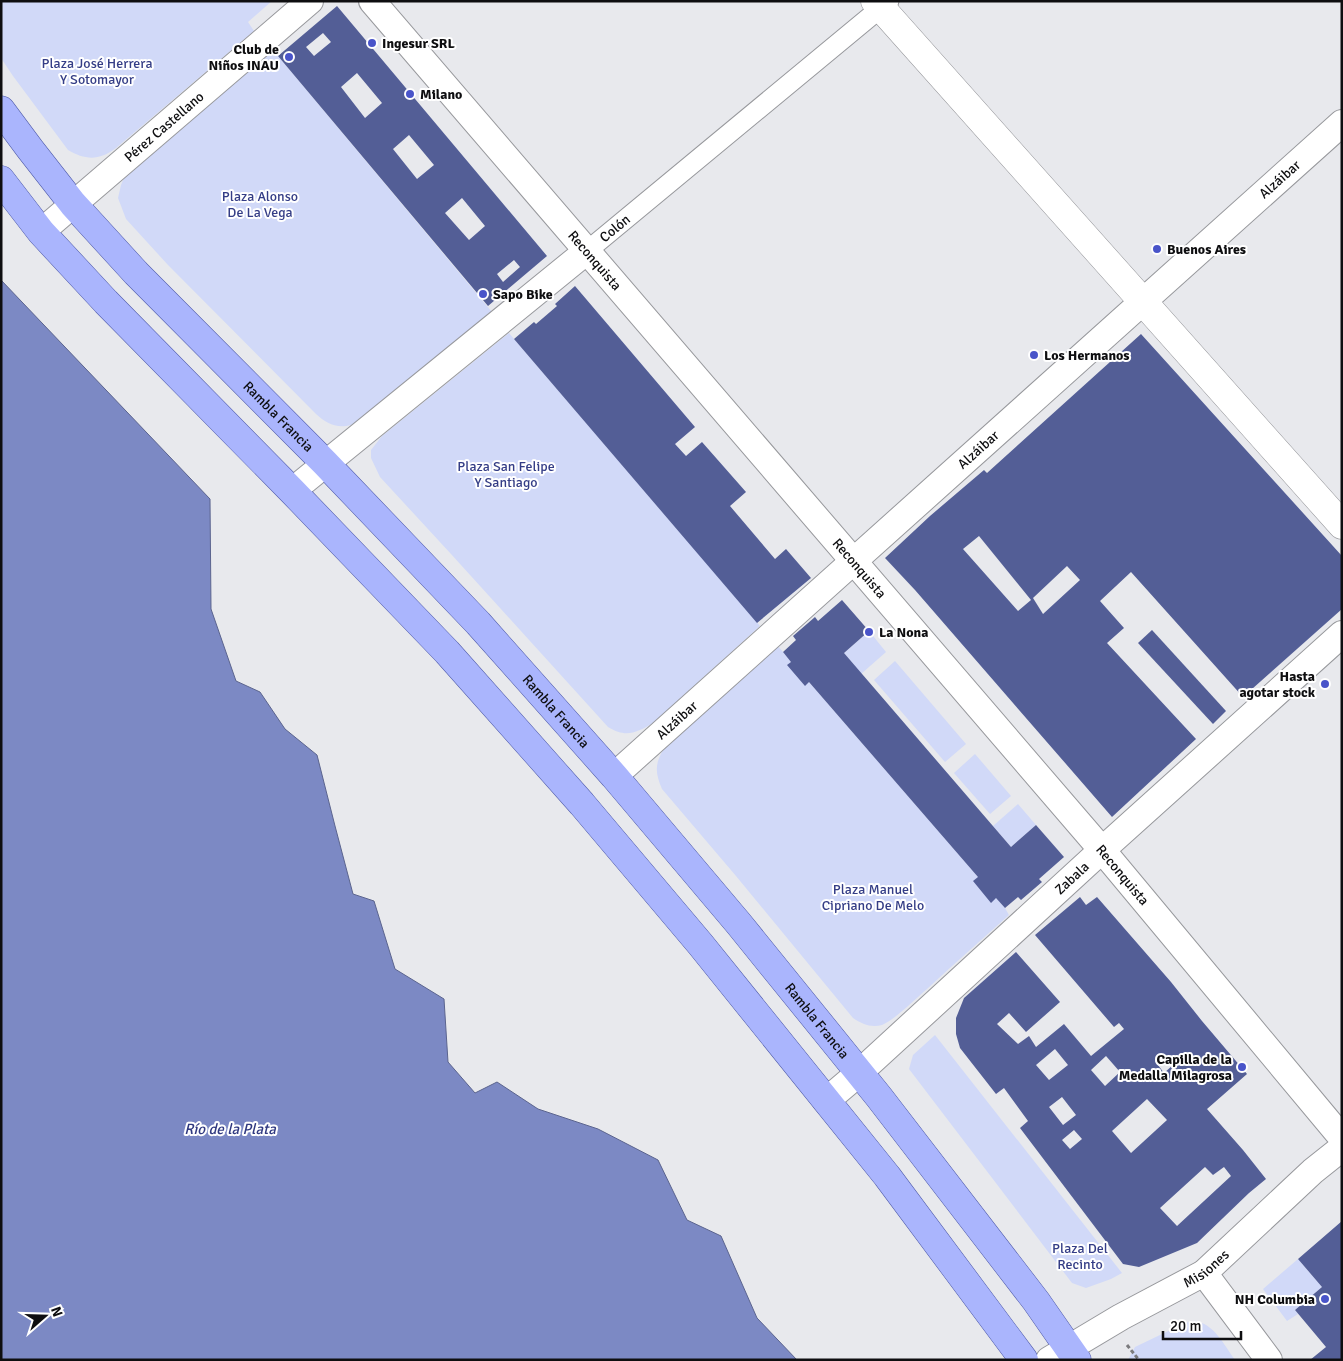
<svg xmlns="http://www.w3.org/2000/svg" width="1343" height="1361" viewBox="0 0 1343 1361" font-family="Signika,sans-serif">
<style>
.green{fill:#d1d9f8}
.water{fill:#7c89c4;stroke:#5b648e}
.building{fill:#535e96;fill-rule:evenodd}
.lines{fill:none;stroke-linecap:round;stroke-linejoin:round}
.pedestrian-casing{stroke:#97989c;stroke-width:21}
.minor-casing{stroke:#97989c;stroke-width:28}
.tertiary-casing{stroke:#97989c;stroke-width:29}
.primary-casing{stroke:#4f5ba9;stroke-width:29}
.path{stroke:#7b7b7e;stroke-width:3;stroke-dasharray:4 2.5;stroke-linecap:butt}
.pedestrian{stroke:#fff;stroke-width:19}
.minor{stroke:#fff;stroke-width:26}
.tertiary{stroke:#fff;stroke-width:28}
.primary{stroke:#aab5fd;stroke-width:28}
.poi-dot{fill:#4954c9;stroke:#fff;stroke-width:2}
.labels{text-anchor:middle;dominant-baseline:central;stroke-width:4;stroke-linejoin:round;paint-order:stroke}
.poi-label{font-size:14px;font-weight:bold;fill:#0e0e10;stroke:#fff;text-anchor:start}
.park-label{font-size:14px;fill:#343d86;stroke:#fff}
.street-label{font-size:14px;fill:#0e0e10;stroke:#fff}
.water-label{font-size:15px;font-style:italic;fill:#303980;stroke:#fff}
</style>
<rect width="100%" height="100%" fill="#e8e9ed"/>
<g class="green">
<path d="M1,1H272L248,22L254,31L116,148C99,161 85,160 68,150L13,76L1,58Z"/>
<path d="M273,50L492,312C456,341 420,369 384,399C374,407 364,421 351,425C336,429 326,423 316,414L168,265L126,219L118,198L121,185L126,173Z"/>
<path d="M509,333L760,626L653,723C636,733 626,738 608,727L451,554L380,477L371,458V450L382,436Z"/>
<path d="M869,631L886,652L861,674L844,653Z"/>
<path d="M777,645L1005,908L1009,915C982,939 954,964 927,989C915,999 896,1019 882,1025C871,1028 862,1024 853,1018L736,876L662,789C654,770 655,762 667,744Z"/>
<path d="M895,661L966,744L945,762L874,680Z"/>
<path d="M975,754L1011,796L990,814L954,773Z"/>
<path d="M1018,804L1036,825L1011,847L993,826Z"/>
<path d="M935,1035L1122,1273L1111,1279L1086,1288L1072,1283L909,1069L913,1055Z"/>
<path d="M1298,1259L1322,1287L1295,1310L1298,1314L1287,1321L1263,1289Z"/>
<path d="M1194,1321C1214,1323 1224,1345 1235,1360H1128L1135,1347L1185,1323Z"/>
</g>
<path class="water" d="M1,280L210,499L211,609L236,681L260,692L285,729L317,755L335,826L353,894L374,901L395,969L444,999L448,1062L475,1093L497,1082L538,1109L598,1129L658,1160L687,1220L721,1236L757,1318L797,1360H1Z"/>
<g class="building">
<path d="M337,6L547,256L488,306L278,56ZM323,33L331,42L314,56L306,47ZM357,73L382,103L365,118L341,87ZM409,135L434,165L417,179L393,149ZM462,198L485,226L469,240L445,213ZM514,260L520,267L503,282L497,274Z"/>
<path d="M575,286L695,427L675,444L686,456L702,442L746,492L730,506L775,559L786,549L811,578L757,623L514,339L534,322L536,324L557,306L555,304Z"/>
<path d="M1141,334L1342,556V609L1243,697L1131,572L1100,601L1124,628L1107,643L1196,739L1112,817L915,590L885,558L930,516L984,470L987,473ZM979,536L1031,600L1018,611L963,549ZM1067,566L1080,580L1043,614L1033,598Z"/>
<path d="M842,600L869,631L844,653L1011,847L1036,825L1064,857L1039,879L1042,882L1021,900L1018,897L1005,908L996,898L991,903L973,881L978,877L809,682L805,686L787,665L791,662L783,652L796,640L793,636L815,617L818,621Z"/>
<path d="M1152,630L1226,711L1213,724L1138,643Z"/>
<path d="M1080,897L1086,905L1097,897L1171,982L1202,1021L1247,1074L1207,1109L1243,1150L1266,1179L1249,1193L1197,1243L1139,1267L1123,1264L1020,1128L1028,1121L1004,1088L996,1094L960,1048L956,1034V1018L964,998L1016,952L1060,1002L1026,1032L1009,1013L997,1024L1018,1044L1029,1036L1036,1047L1064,1024L1091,1056L1124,1029L1119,1023L1114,1027L1035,935ZM1055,1049L1068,1065L1049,1080L1036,1065ZM1163,1054L1173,1065L1164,1073L1155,1061ZM1106,1056L1120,1072L1105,1086L1091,1070ZM1062,1097L1076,1115L1063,1125L1049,1107ZM1147,1099L1167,1120L1131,1153L1112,1131ZM1074,1130L1082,1139L1070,1149L1062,1140ZM1205,1167L1213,1175L1224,1167L1231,1176L1177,1226L1160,1208Z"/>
<path d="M1342,1221V1360H1310L1326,1347L1295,1310L1322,1287L1298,1259Z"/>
</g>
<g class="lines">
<g class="pedestrian-casing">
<g id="pedestrian">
<path id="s1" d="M587,251L889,1"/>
</g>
</g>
<g class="minor-casing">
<g id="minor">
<path id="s2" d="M372,1L1102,850L1342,1138"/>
<path id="s3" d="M41,232L310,1"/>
<path d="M292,491L587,251"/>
<path id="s4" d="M614,776L1342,123"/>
<path id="s5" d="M826,1101L859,1073L1102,850L1342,634"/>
<path d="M1204,1273L1269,1360"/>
<path id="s6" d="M1049,1360L1121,1317L1204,1273L1313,1171L1342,1148"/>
</g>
</g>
<g class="tertiary-casing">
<path id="tertiary" d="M875,1L1342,525"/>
</g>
<g class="primary-casing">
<g id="primary">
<path id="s7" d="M1,110L30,149L73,204L136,273L325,463L478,623L614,776L739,924L879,1097L1036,1301L1077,1360"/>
<path d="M1,180L41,232L106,302L292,491L447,652L582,804L701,945L887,1176L1024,1360"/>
</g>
</g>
<path class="path" d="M1127,1345L1139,1360"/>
<use href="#pedestrian" class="pedestrian"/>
<use href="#minor" class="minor"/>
<use href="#tertiary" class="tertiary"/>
<use href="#primary" class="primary"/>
</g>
<g class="poi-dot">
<circle cx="372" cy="43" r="5"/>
<circle cx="289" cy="57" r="5"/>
<circle cx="410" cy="94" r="5"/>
<circle cx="1157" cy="249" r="5"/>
<circle cx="483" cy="294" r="5"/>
<circle cx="1034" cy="355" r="5"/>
<circle cx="869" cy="632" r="5"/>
<circle cx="1325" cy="684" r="5"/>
<circle cx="1242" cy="1067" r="5"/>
<circle cx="1325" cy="1299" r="5"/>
</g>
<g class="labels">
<g class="poi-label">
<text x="382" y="43">Ingesur SRL</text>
<text x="279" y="49" text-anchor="end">Club de<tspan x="279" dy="16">Niños INAU</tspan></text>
<text x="420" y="94">Milano</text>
<text x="1167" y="249">Buenos Aires</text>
<text x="493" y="294">Sapo Bike</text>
<text x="1044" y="355">Los Hermanos</text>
<text x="879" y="632">La Nona</text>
<text x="1315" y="676" text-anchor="end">Hasta<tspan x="1315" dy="16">agotar stock</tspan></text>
<text x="1232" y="1059" text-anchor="end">Capilla de la<tspan x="1232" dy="16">Medalla Milagrosa</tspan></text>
<text x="1315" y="1299" text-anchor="end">NH Columbia</text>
</g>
<g class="park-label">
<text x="97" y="63">Plaza José Herrera<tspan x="97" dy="16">Y Sotomayor</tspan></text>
<text x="260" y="196">Plaza Alonso<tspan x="260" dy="16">De La Vega</tspan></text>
<text x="506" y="466">Plaza San Felipe<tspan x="506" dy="16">Y Santiago</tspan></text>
<text x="873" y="889">Plaza Manuel<tspan x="873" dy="16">Cipriano De Melo</tspan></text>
<text x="1080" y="1248">Plaza Del<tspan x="1080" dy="16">Recinto</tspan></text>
</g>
<g class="street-label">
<text stroke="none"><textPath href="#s3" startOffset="162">Pérez Castellano</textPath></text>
<text stroke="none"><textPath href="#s4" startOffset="894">Alzáibar</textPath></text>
<text stroke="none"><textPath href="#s1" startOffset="36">Colón</textPath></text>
<text stroke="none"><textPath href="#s2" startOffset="342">Reconquista</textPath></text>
<text stroke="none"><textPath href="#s7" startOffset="414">Rambla Francia</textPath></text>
<text stroke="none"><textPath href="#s4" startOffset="489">Alzáibar</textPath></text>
<text stroke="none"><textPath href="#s2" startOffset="748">Reconquista</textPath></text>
<text stroke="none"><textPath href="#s7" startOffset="819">Rambla Francia</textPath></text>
<text stroke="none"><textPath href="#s4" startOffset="84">Alzáibar</textPath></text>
<text stroke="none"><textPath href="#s2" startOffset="1152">Reconquista</textPath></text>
<text stroke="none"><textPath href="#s5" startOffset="332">Zabala</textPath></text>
<text stroke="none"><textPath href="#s7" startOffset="1224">Rambla Francia</textPath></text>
<text stroke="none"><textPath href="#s6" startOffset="182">Misiones</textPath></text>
</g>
<g class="water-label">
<text x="230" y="1129">Río de la Plata</text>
</g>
</g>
<rect width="1343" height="1361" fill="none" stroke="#0e0e10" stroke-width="5"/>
<g transform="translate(45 1316) rotate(70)" stroke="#ffffff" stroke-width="4" paint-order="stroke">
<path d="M0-4L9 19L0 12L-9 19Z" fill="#0e0e10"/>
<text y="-8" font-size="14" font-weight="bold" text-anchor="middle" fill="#0e0e10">N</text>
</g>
<path d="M1163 1331v8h78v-8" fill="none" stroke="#0e0e10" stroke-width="2.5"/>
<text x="1170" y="1331" font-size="15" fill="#0e0e10" stroke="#ffffff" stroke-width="4" paint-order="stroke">20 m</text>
</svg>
